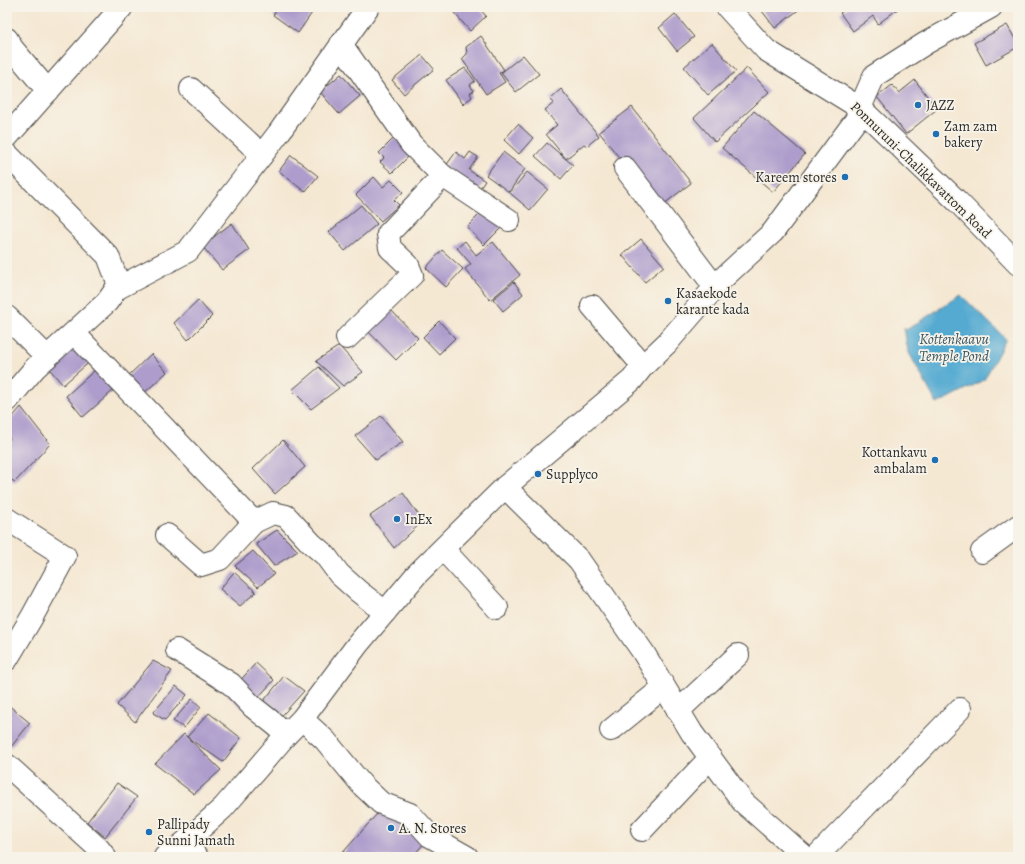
<svg xmlns="http://www.w3.org/2000/svg" width="1025" height="864" viewBox="0 0 1025 864" font-family="Alegreya,serif">
<style>
.water{fill:#55aad1;stroke:#406a7e}
.building{fill:#ae9dcc}
.lines{fill:none;stroke-linecap:round;stroke-linejoin:round}
.minor-casing{stroke:#494744;stroke-width:24}
.minor{stroke:#fff;stroke-width:22}
.poi-dot{fill:#1f6fb2;stroke:#f7f3e8;stroke-width:1.5}
.labels{text-anchor:middle;dominant-baseline:central;stroke-width:3.5;stroke-linejoin:round;paint-order:stroke}
.poi-label{font-size:14px;fill:#2b2b2b;stroke:#f7f3e8;text-anchor:start}
.street-label{font-size:14px;fill:#2b2b2b;stroke:#f7f3e8}
.water-label{font-size:15px;font-style:italic;fill:#3a5765;stroke:#f7f3e8}
</style>
<rect width="100%" height="100%" fill="#f7f3e8"/>
<filter id="ink" filterUnits="userSpaceOnUse"><feTurbulence type="fractalNoise" baseFrequency=".025" numOctaves="2"/><feDisplacementMap in="SourceGraphic" scale="8" xChannelSelector="R" yChannelSelector="G"/><feConvolveMatrix kernelMatrix="1 2 1 2 8 2 1 2 1" color-interpolation-filters="sRGB"/></filter>
<filter id="wash" filterUnits="userSpaceOnUse"><feTurbulence type="fractalNoise" baseFrequency=".012" numOctaves="4" result="noise"/><feDisplacementMap in="SourceGraphic" scale="16" xChannelSelector="R" yChannelSelector="G"/><feGaussianBlur stdDeviation="0.9" result="paint"/><feColorMatrix in="noise" values="0 0 0 0 0 0 0 0 0 0 0 0 0 0 0 0 0 1.4 0 .05"/><feComposite in="paint" operator="in"/></filter>
<g filter="url(#wash)">
<rect width="100%" height="100%" fill="#f5e8d3"/>
<path class="water" d="M961,295L1006,339L984,380L937,404L908,351L904,328L906,330Z"/>
<g id="blocks">
<g class="building">
<path d="M279,7H316L298,33L273,15Z"/>
<path d="M449,7H478L486,16L470,31Z"/>
<path d="M759,7H801V8L775,28Z"/>
<path d="M848,7H898L899,8L878,24L873,16L853,31L840,13Z"/>
<path d="M675,14L694,37L677,51L659,28Z"/>
<path d="M1007,25L1018,44V47L986,65L974,43Z"/>
<path d="M481,36L504,70L499,73L505,82L486,94L462,59L467,54L466,47Z"/>
<path d="M712,43L736,71L708,95L684,67Z"/>
<path d="M422,55L434,69L404,94L392,80Z"/>
<path d="M523,55L539,74L516,92L501,73Z"/>
<path d="M465,68L475,81L470,85L474,91L470,93L472,97L463,104L446,80Z"/>
<path d="M747,68L769,92L715,142L694,118Z"/>
<path d="M341,74L360,96L339,114L320,92Z"/>
<path d="M915,80L937,109L906,134L877,97L892,85L899,93Z"/>
<path d="M561,89L599,136L587,146L584,144L566,159L546,134L557,125L545,110L554,103L550,99Z"/>
<path d="M632,107L691,183L659,208L599,132Z"/>
<path d="M754,111L805,154L773,192L722,148Z"/>
<path d="M518,124L533,138L519,154L504,140Z"/>
<path d="M395,137L412,153L392,173L380,162L384,158L379,153Z"/>
<path d="M547,143L573,165L561,179L535,156Z"/>
<path d="M456,152L465,159L470,152L478,157L469,170L485,181L478,191L445,167Z"/>
<path d="M503,152L525,169L509,192L486,175Z"/>
<path d="M291,155L318,176L305,192L279,171Z"/>
<path d="M527,172L548,189L530,210L510,193Z"/>
<path d="M374,177L383,187L391,180L403,192L394,200L399,205L381,221L356,195Z"/>
<path d="M361,205L377,224L345,251L329,232Z"/>
<path d="M486,208L503,226L484,245L467,227Z"/>
<path d="M232,223L249,250L222,270L202,246Z"/>
<path d="M641,239L664,266L645,282L622,255Z"/>
<path d="M465,241L476,255L493,242L520,275L490,300L465,269L471,264L457,248Z"/>
<path d="M442,250L463,269L446,287L426,268Z"/>
<path d="M514,282L523,294L503,311L493,299Z"/>
<path d="M198,300L212,316L188,340L174,323Z"/>
<path d="M389,308L418,338L396,360L367,330Z"/>
<path d="M439,321L455,338L439,354L423,337Z"/>
<path d="M72,341L93,359L63,385L46,365Z"/>
<path d="M339,346L363,372L343,386L316,361Z"/>
<path d="M151,354L167,372L141,396L126,378Z"/>
<path d="M319,367L339,388L311,409L292,390Z"/>
<path d="M96,369L115,389L83,417L66,396Z"/>
<path d="M21,407L50,444L15,482L8,478L7,479V441L10,439L7,435V424Z"/>
<path d="M381,416L403,442L376,460L355,436Z"/>
<path d="M283,440L305,467L275,494L253,469Z"/>
<path d="M403,493L423,521L394,548L370,516Z"/>
<path d="M277,530L298,551L274,566L256,544Z"/>
<path d="M253,551L274,574L258,587L235,566Z"/>
<path d="M234,572L256,592L240,606L220,589Z"/>
<path d="M153,661L172,671L135,722L117,705Z"/>
<path d="M256,663L274,680L246,711L227,695Z"/>
<path d="M284,676L304,691L268,731L252,715Z"/>
<path d="M176,686L187,695L165,720L153,713Z"/>
<path d="M192,699L201,707L184,728L173,721Z"/>
<path d="M7,704L30,723L11,747L7,744Z"/>
<path d="M209,713L241,738L223,762L187,737Z"/>
<path d="M184,734L221,770L194,794L155,764Z"/>
<path d="M117,783L137,797L105,837L87,822Z"/>
<path d="M384,806L427,840L412,857H339Z"/>
</g>
</g>
</g>
<g filter="url(#ink)">
<use href="#blocks" fill-opacity="0" stroke="#494744" stroke-width="1"/>
<g class="lines">
<g class="minor-casing">
<g id="minor">
<path d="M727,7L766,50L860,108L958,202L1018,264"/>
<path d="M7,39L12,48L48,91"/>
<path d="M341,44L411,144L443,176L509,220"/>
<path d="M191,89L262,155"/>
<path d="M7,137L122,7"/>
<path d="M7,154L108,256L119,285L107,302L35,368L7,401"/>
<path d="M625,168L715,287"/>
<path d="M116,289L188,251L278,134L368,7"/>
<path d="M592,306L643,366"/>
<path d="M7,317L47,357"/>
<path d="M74,333L254,522"/>
<path d="M347,338L412,275L408,265L390,248L388,234L443,176"/>
<path d="M505,487L579,560L643,652L692,733L743,802L805,857"/>
<path d="M7,519L65,556L32,617L7,659"/>
<path d="M167,535L201,565L220,559L254,522L273,513L286,516L311,543L325,555L339,574L358,591L385,612"/>
<path d="M443,549L497,608"/>
<path d="M982,552L1018,526"/>
<path d="M177,650L231,684L253,707L287,734"/>
<path d="M678,711L738,655"/>
<path d="M302,719L325,740L362,785L381,803L410,814L430,836L467,857"/>
<path d="M611,730L664,687"/>
<path d="M7,765L99,849L105,857"/>
<path d="M642,830L710,758"/>
<path d="M183,844L197,857"/>
<path d="M165,857L183,844L223,808L287,734L302,719L358,644L417,574L505,487L632,380L643,366L667,343L722,279L773,232L856,120L860,108L874,76L926,43L991,7"/>
<path d="M816,857L960,709"/>
</g>
</g>
<use href="#minor" class="minor"/>
</g>
</g>
<g class="poi-dot">
<circle cx="918" cy="105" r="4"/>
<circle cx="936" cy="134" r="4"/>
<circle cx="845" cy="177" r="4"/>
<circle cx="668" cy="301" r="4"/>
<circle cx="935" cy="460" r="4"/>
<circle cx="538" cy="474" r="4"/>
<circle cx="397" cy="519" r="4"/>
<circle cx="391" cy="828" r="4"/>
<circle cx="149" cy="832" r="4"/>
</g>
<g class="labels">
<g class="poi-label">
<text x="926" y="105">JAZZ</text>
<text x="944" y="126">Zam zam<tspan x="944" dy="16">bakery</tspan></text>
<text x="837" y="177" text-anchor="end">Kareem stores</text>
<text x="676" y="293">Kasaekode<tspan x="676" dy="16">karante kada</tspan></text>
<text x="927" y="452" text-anchor="end">Kottankavu<tspan x="927" dy="16">ambalam</tspan></text>
<text x="546" y="474">Supplyco</text>
<text x="405" y="519">InEx</text>
<text x="157" y="824">Pallipady<tspan x="157" dy="16">Sunni Jamath</tspan></text>
<text x="399" y="828">A. N. Stores</text>
</g>
<g class="street-label">
<text transform="translate(921 170) rotate(44)">Ponnuruni-Chalikkavattom Road</text>
</g>
<g class="water-label">
<text x="954" y="339">Kottenkaavu<tspan x="954" dy="17">Temple Pond</tspan></text>
</g>
</g>
<rect width="1025" height="864" fill="none" stroke="#f7f3e8" stroke-width="24"/>
</svg>
